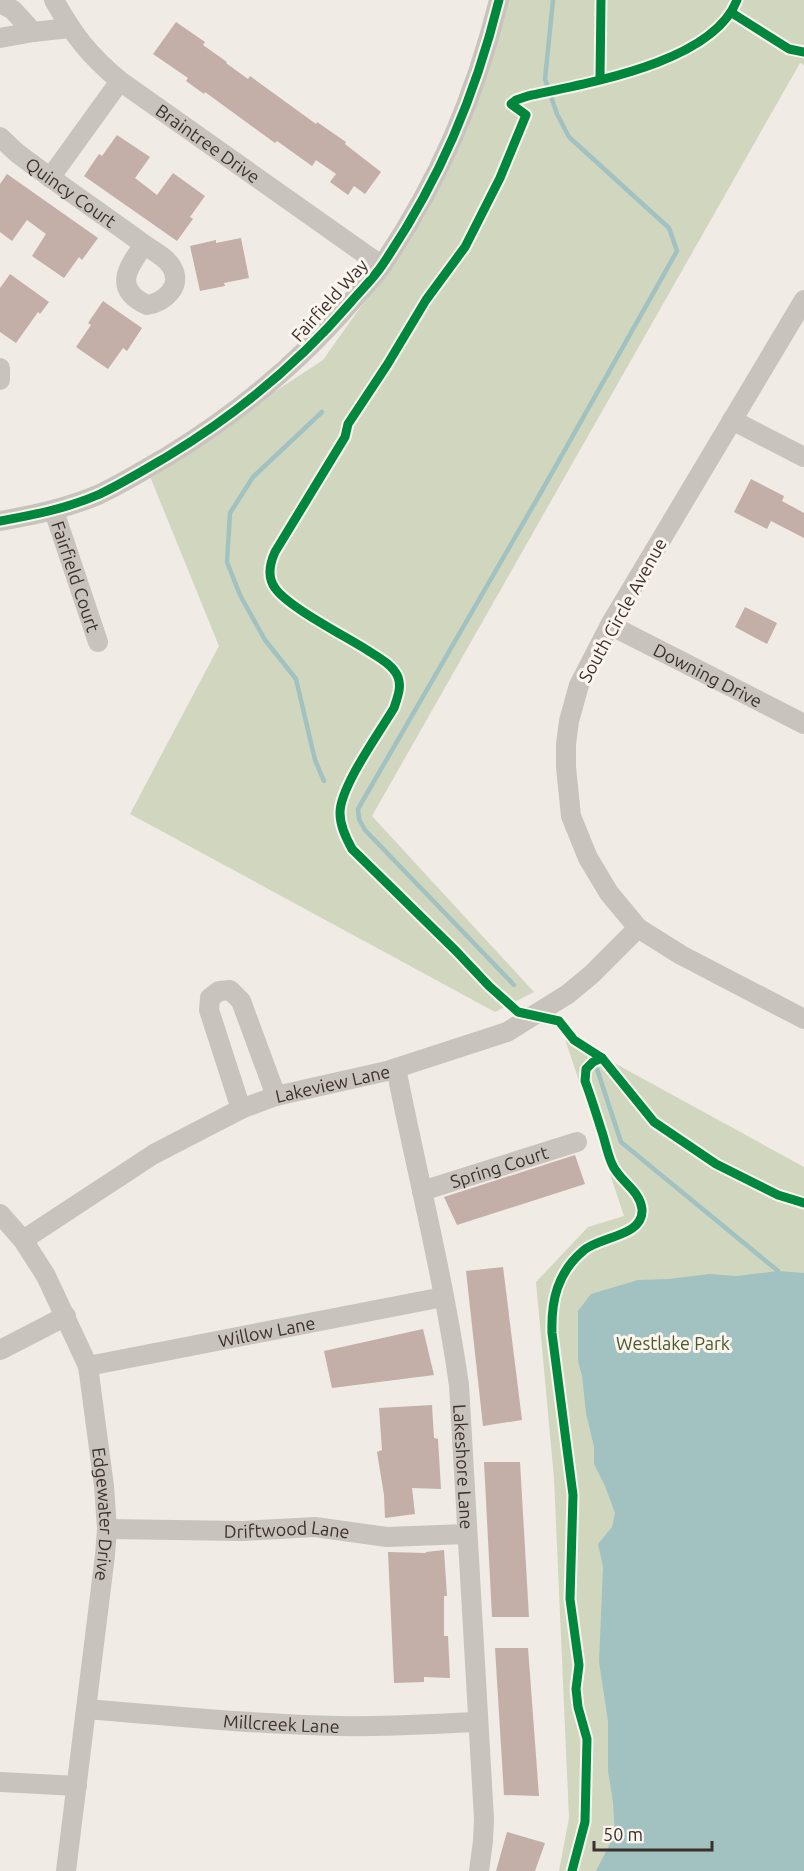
<svg xmlns="http://www.w3.org/2000/svg" width="804" height="1871" viewBox="0 0 804 1871" font-family="Ubuntu,sans-serif">
<style>
.green{fill:#d1d6bf}
.water{fill:#a1c2c1}
.lines{fill:none;stroke-linecap:round;stroke-linejoin:round}
.stream{stroke:#a1c2c1;stroke-width:4.5}
.building{fill:#c3afa7}
.minor{stroke:#c9c3be;stroke-width:20}
.cycleway-casing{stroke:#fbf5ee;stroke-width:13}
.cycleway{stroke:#00873e;stroke-width:9}
.labels{text-anchor:middle;dominant-baseline:central;stroke-width:6;stroke-linejoin:round;paint-order:stroke}
.street-label{font-size:18px;fill:#3b302b;stroke:#fbf5ee}
.park-label{font-size:18px;fill:#4a5a2e;stroke:#fbf5ee}
</style>
<rect width="100%" height="100%" fill="#f0ebe5"/>
<g class="green">
<path d="M505,0H804V65L800,63L372,816L534,992L495,1012L130,814L219,646L149,474L323,360L423,219L481,87Z"/>
<path d="M559,1021L574,1041L804,1167V1871H559L569,1818L554,1478L536,1282L588,1227L624,1216Z"/>
</g>
<path class="water" d="M778,1271L804,1273V1871H596L615,1834L613,1802L608,1771V1721L599,1662L603,1567L598,1544L612,1527L615,1513L605,1486L594,1464V1447L586,1413L582,1376L578,1361V1311L591,1294L638,1280L669,1279L709,1274L736,1276Z"/>
<g class="lines">
<g class="stream">
<path d="M322,412L253,477L230,513L227,562L240,595L265,640L296,679L315,760L324,781"/>
<path d="M514,985L365,830L359,819L358,809L540,494L677,251L669,228L569,137L557,114L545,79L553,0"/>
<path d="M597,1069L621,1142L778,1271V1274"/>
</g>
</g>
<g class="building">
<path d="M176,22L205,42L203,45L227,62L226,63L248,79L250,76L316,124L317,122L346,142L345,144L381,172L365,194L354,186L348,195L330,182L336,174L316,160L312,166L277,141L275,143L205,92L204,94L186,81L188,78L153,54Z"/>
<path d="M117,135L150,157L135,178L157,195L173,173L205,196L190,217L193,219L177,241L84,176L99,154L102,156Z"/>
<path d="M7,174L98,238L82,260L79,257L64,278L32,256L46,234L27,220L12,241L0,232V184Z"/>
<path d="M241,238L249,278L224,283L225,286L200,291L190,246L216,240V243Z"/>
<path d="M10,274L49,302L40,314L38,312L16,343L0,332V288Z"/>
<path d="M103,301L142,328L127,351L123,348L108,369L76,347L91,325L88,323Z"/>
<path d="M751,479L784,496L782,501L804,513V538L771,521L767,529L734,512Z"/>
<path d="M745,607L777,623L767,644L735,627Z"/>
<path d="M575,1155L585,1184L457,1225L444,1197Z"/>
<path d="M503,1267L522,1420L483,1426L466,1271Z"/>
<path d="M423,1329L434,1375L332,1388L324,1351Z"/>
<path d="M432,1405L434,1438L438,1439L441,1489L412,1488L415,1514L385,1518L384,1495L377,1452L382,1450L379,1408Z"/>
<path d="M484,1462H520L529,1617H492Z"/>
<path d="M444,1550L447,1596H444V1636H448L450,1678L424,1677V1682L394,1683L388,1552L426,1553V1552Z"/>
<path d="M495,1648H528L539,1796L504,1795Z"/>
<path d="M507,1832L545,1843L535,1871H496Z"/>
</g>
<g class="lines">
<g class="minor">
<path id="s1" d="M54,0C74,36 89,55 120,81L382,266"/>
<path d="M0,3L13,10L33,32"/>
<path d="M0,38L33,32L70,28"/>
<path id="s2" d="M0,137L17,153C58,184 101,213 142,243C151,250 165,256 171,266C184,285 165,302 147,305C113,289 127,268 144,245"/>
<path d="M50,178L120,81"/>
<path d="M804,300L610,625L579,685L569,721L566,744V767L571,816L588,858L609,893L638,928L681,955L804,1019"/>
<path d="M0,368V380"/>
<path d="M732,420L804,457"/>
<path id="s3" d="M54,511L98,642"/>
<path d="M0,521C34,515 68,508 100,494C123,483 146,469 168,456C237,414 298,364 351,302C361,290 374,278 383,264C439,181 475,97 499,0"/>
<path id="s4" d="M610,625L804,724"/>
<path id="s5" d="M396,1068C417,1174 444,1279 459,1385L484,1819L483,1841L479,1871"/>
<path d="M241,1109L209,1010L210,998L219,991L230,990L241,1001L276,1096"/>
<path id="s6" d="M422,1191L577,1142"/>
<path id="s7" d="M0,1214L23,1240L46,1276L88,1366L104,1486L107,1529L105,1555L66,1871"/>
<path id="s8" d="M23,1240L154,1154L241,1109L276,1096L387,1071L507,1032L568,994L592,974L638,928"/>
<path d="M0,1350L66,1316"/>
<path id="s9" d="M88,1366L443,1297"/>
<path id="s10" d="M107,1529L243,1531L315,1527L387,1537L466,1534"/>
<path id="s11" d="M86,1709C170,1716 254,1724 339,1726C385,1727 431,1724 477,1722"/>
<path d="M0,1782L77,1786"/>
</g>
<g class="cycleway-casing">
<g id="cycleway">
<path d="M737,0C713,63 587,83 528,96L516,100L511,104L526,115L500,178L465,247L426,300L387,365L348,424L345,437L275,552C270,563 267,577 275,588C288,607 345,636 367,650C378,657 393,665 398,677C402,688 397,698 394,708C379,733 340,787 340,813C340,826 346,838 352,849L456,951L489,986L518,1012L559,1021L574,1040L602,1058L654,1122L716,1164L778,1195L804,1203"/>
<path d="M732,13L789,49L804,52"/>
<path d="M600,79L601,0"/>
<path d="M0,521C34,515 68,508 100,494C123,483 146,469 168,456C237,414 298,364 351,302C361,290 374,278 383,264C439,181 475,97 499,0"/>
<path d="M572,1871L585,1822L587,1739L578,1707L576,1689L579,1665L570,1599L573,1495L552,1333C551,1301 557,1273 583,1251C599,1236 644,1237 642,1209C640,1190 619,1181 612,1164C607,1153 605,1140 601,1129C596,1113 591,1097 585,1081L586,1069L593,1062L602,1058"/>
</g>
</g>
<use href="#cycleway" class="cycleway"/>
</g>
<g class="labels">
<g class="street-label">
<text stroke="none"><textPath href="#s1" startOffset="213">Braintree Drive</textPath></text>
<text stroke="none"><textPath href="#s2" startOffset="90">Quincy Court</textPath></text>
<text transform="translate(329 300) rotate(-48)">Fairfield Way</text>
<text stroke="none"><textPath href="#s3" startOffset="69">Fairfield Court</textPath></text>
<text transform="translate(622 610) rotate(-61)">South Circle Avenue</text>
<text stroke="none"><textPath href="#s4" startOffset="110">Downing Drive</textPath></text>
<text stroke="none"><textPath href="#s8" startOffset="350">Lakeview Lane</textPath></text>
<text stroke="none"><textPath href="#s6" startOffset="81">Spring Court</textPath></text>
<text stroke="none"><textPath href="#s9" startOffset="182">Willow Lane</textPath></text>
<text stroke="none"><textPath href="#s5" startOffset="405">Lakeshore Lane</textPath></text>
<text stroke="none"><textPath href="#s7" startOffset="326">Edgewater Drive</textPath></text>
<text stroke="none"><textPath href="#s10" startOffset="180">Driftwood Lane</textPath></text>
<text stroke="none"><textPath href="#s11" startOffset="196">Millcreek Lane</textPath></text>
</g>
<g class="park-label">
<text x="673" y="1343">Westlake Park</text>
</g>
</g>
<path d="M594 1841v9h118v-9" fill="none" stroke="#3b302b" stroke-width="3"/>
<text x="603" y="1841" font-size="18" fill="#3b302b" stroke="#fbf5ee" stroke-width="4.5" paint-order="stroke">50 m</text>
</svg>
